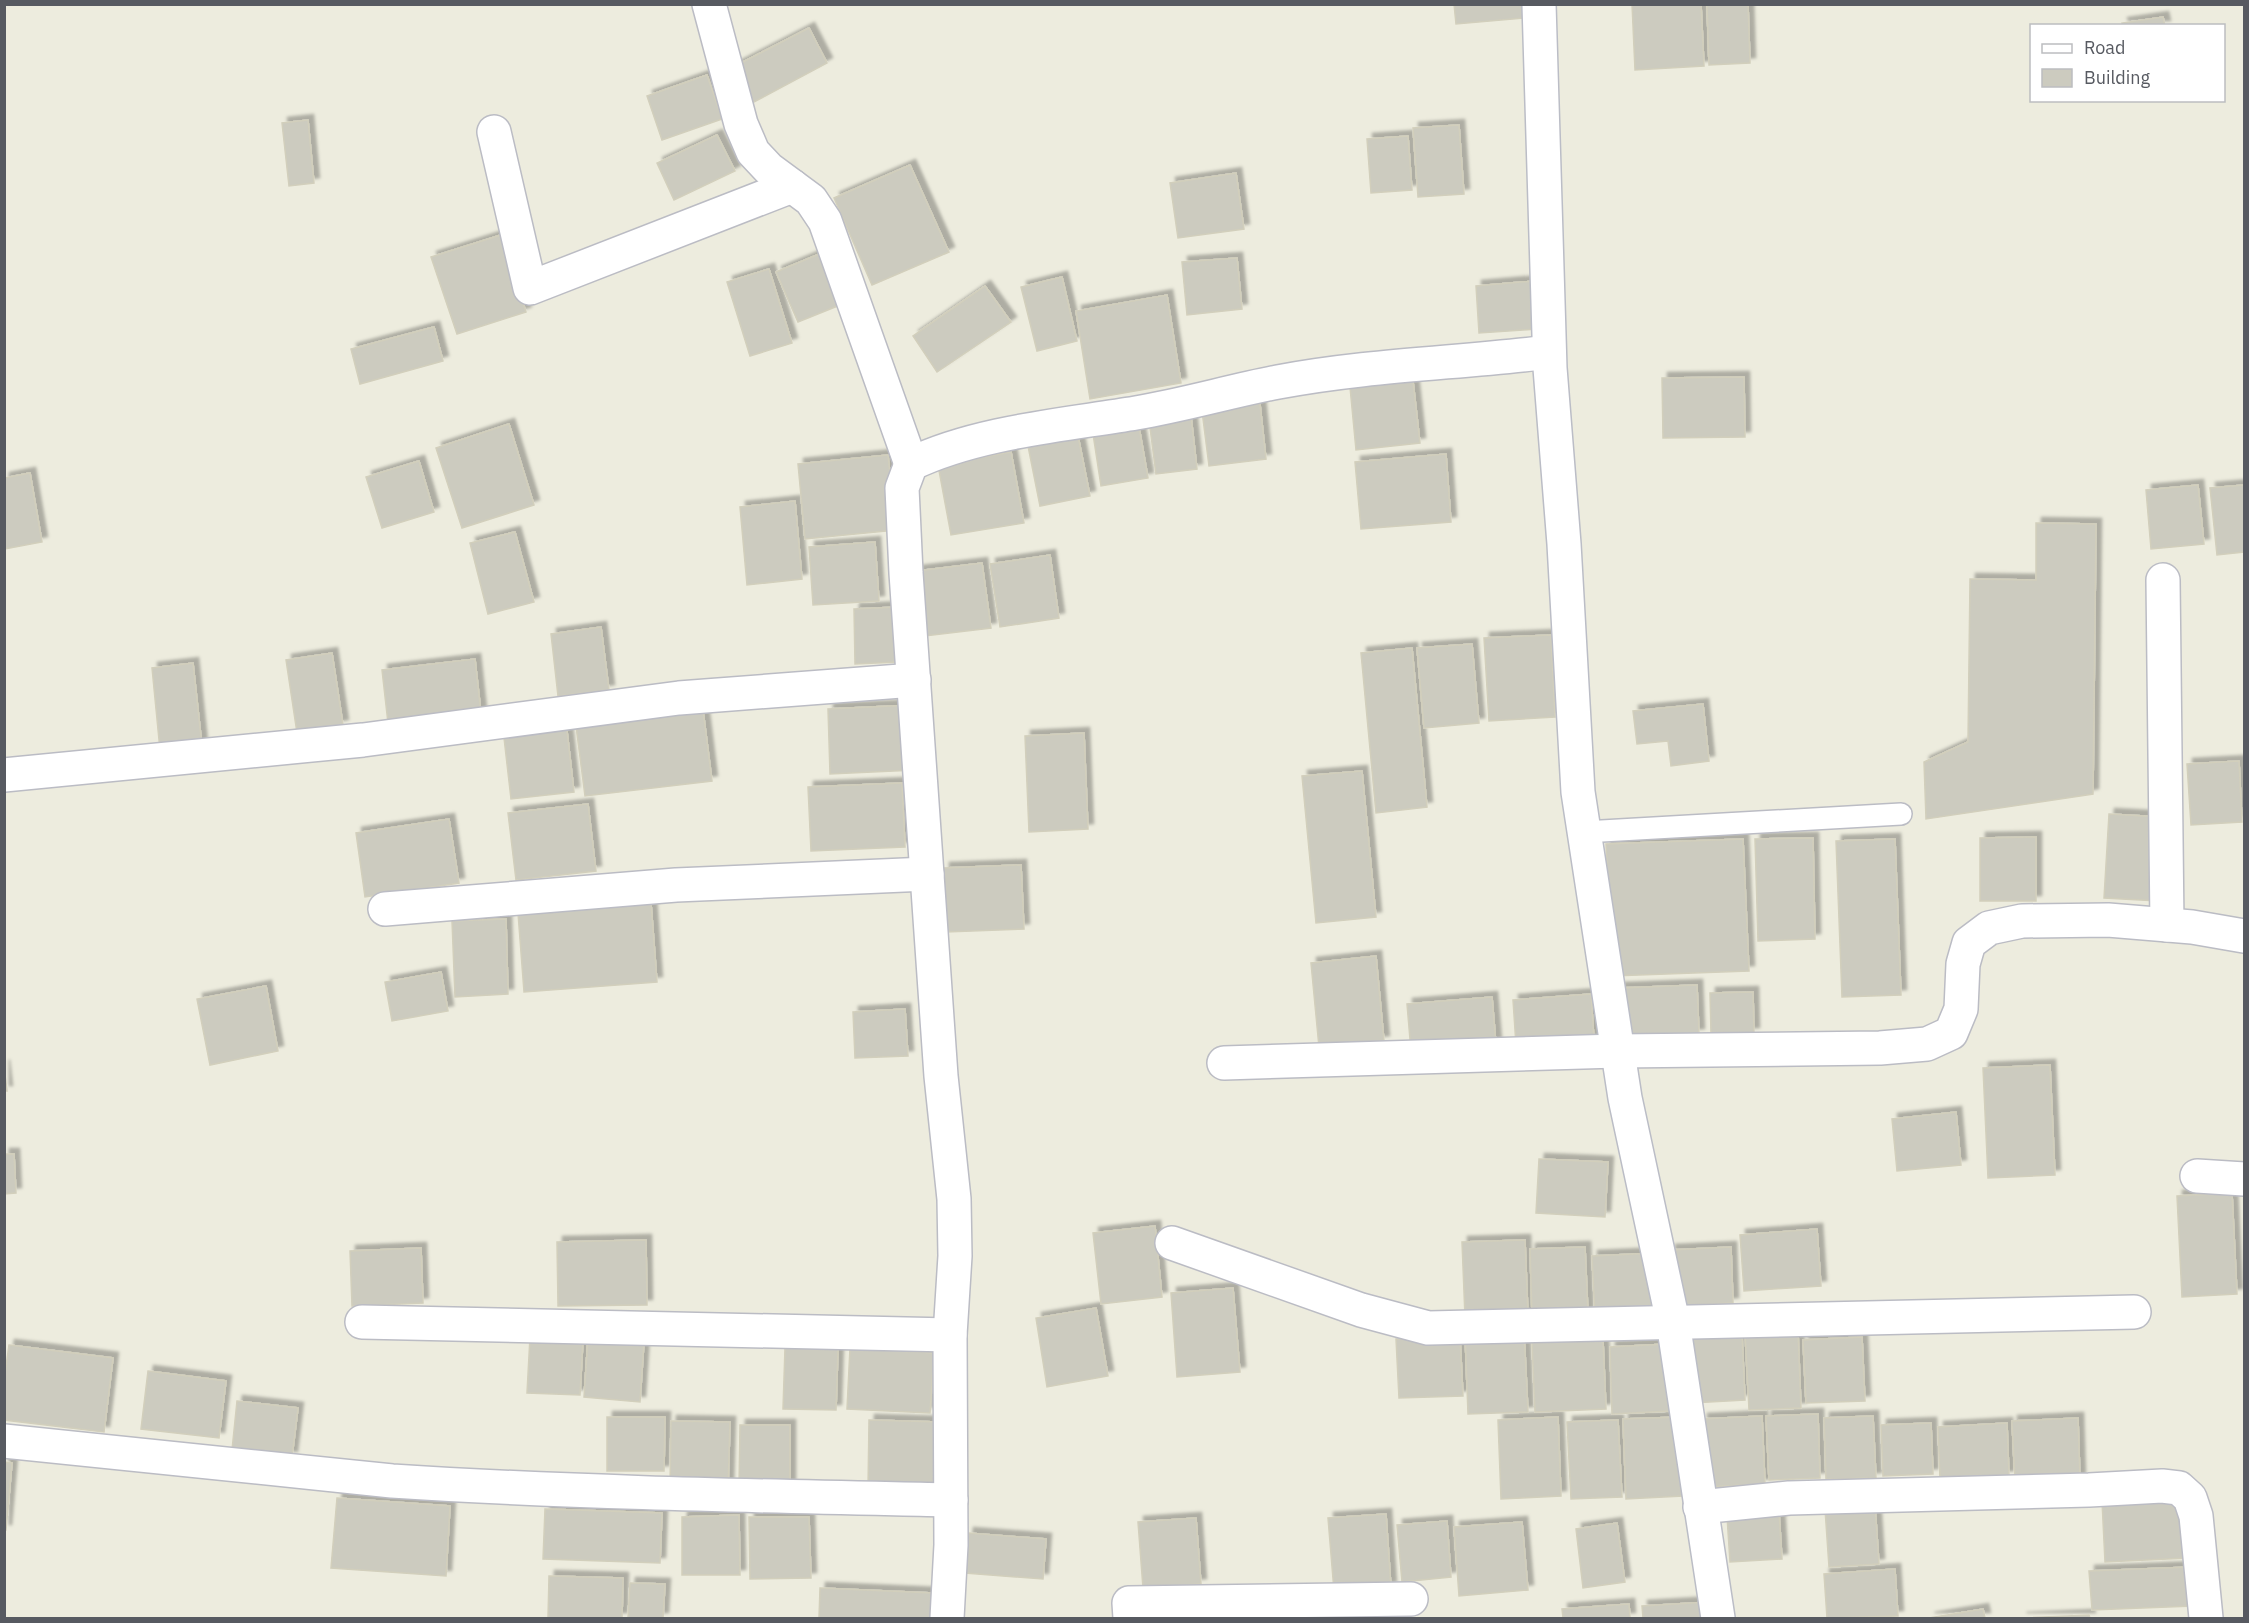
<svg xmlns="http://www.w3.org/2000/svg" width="2249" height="1623" viewBox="0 0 2249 1623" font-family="'IBM Plex Sans',sans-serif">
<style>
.building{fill:#cccbbf;stroke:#d2cfbc;stroke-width:1.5;filter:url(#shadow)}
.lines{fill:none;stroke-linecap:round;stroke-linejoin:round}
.lane-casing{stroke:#bbbcc4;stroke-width:24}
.street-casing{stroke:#bbbcc4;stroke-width:36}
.secondary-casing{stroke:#bbbdc6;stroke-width:36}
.lane{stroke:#fff;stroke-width:21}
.street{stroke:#fff;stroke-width:33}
.secondary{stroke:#fff;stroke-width:33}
</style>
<defs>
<filter id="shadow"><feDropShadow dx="5.5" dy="-5.5" stdDeviation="1.5" flood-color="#0004"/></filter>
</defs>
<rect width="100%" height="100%" fill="#edecde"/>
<g class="building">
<path d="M1454,4H1533L1534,17L1456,24Z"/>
<path d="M1632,4H1701L1704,66L1635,70Z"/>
<path d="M1707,4H1748L1750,63L1709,65Z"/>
<path d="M2163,17L2165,26H2123L2122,23Z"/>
<path d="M809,28L827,63L754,102L735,66Z"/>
<path d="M707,75L722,119L662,140L647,96Z"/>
<path d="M308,120L314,183L289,186L282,123Z"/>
<path d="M1459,125L1464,194L1418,197L1413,128Z"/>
<path d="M717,135L735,171L674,200L657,163Z"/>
<path d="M1408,136L1412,190L1371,193L1367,139Z"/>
<path d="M910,165L949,252L872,285L834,198Z"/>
<path d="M1236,173L1244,229L1178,238L1170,183Z"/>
<path d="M501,235L526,312L457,334L431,257Z"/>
<path d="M829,250L850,301L798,322L776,272Z"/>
<path d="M1237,258L1242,309L1187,315L1182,262Z"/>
<path d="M769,269L792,343L750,356L727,282Z"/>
<path d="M1062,277L1077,341L1037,351L1021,287Z"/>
<path d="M1534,281L1538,329L1479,333L1476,286Z"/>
<path d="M985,286L1011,322L937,372L913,336Z"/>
<path d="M1167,295L1181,383L1090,399L1076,311Z"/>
<path d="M434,327L443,361L360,384L351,349Z"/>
<path d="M1744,377L1745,437L1663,438L1662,378Z"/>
<path d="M1413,381L1420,443L1356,450L1350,387Z"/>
<path d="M1260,404L1266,459L1209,466L1202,411Z"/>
<path d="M1191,416L1197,469L1156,474L1149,420Z"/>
<path d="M509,424L534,505L462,528L436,448Z"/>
<path d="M1139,427L1148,478L1101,486L1093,434Z"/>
<path d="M1078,436L1090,496L1040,506L1028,446Z"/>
<path d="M1011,452L1024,523L951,535L938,465Z"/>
<path d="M1446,454L1451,522L1361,529L1355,462Z"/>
<path d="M888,455L896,530L805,539L798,464Z"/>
<path d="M419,461L434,512L382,528L366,477Z"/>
<path d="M30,473L42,542L4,549V478Z"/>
<path d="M2198,485L2204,544L2151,549L2146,490Z"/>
<path d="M2244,485V552L2217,555L2210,488Z"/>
<path d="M795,501L802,579L747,585L740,507Z"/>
<path d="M2036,523L2096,524L2093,794L1926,819L1924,762L1968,742L1970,579L2036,580Z"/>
<path d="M515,532L534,602L488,614L470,543Z"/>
<path d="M875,542L879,601L813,605L809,547Z"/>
<path d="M1050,555L1059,618L1000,627L990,564Z"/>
<path d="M982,563L991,628L925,636L917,571Z"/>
<path d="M898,607L899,662L855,664L854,609Z"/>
<path d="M601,627L609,690L558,696L551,634Z"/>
<path d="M1551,635L1555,717L1489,721L1484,638Z"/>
<path d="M1472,644L1479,723L1424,728L1417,648Z"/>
<path d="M1412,648L1427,807L1376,813L1361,653Z"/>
<path d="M332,653L343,725L297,733L286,660Z"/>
<path d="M475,659L481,713L388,723L382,670Z"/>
<path d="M193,663L202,746L160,750L152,668Z"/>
<path d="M1703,704L1709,761L1671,766L1668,741L1637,744L1633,711Z"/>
<path d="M913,705L915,770L830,774L828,709Z"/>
<path d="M703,710L712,781L585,796L576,726Z"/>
<path d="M566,722L574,792L511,799L503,729Z"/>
<path d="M1084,733L1088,829L1029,832L1025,736Z"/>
<path d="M2239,761L2242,822L2191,825L2187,764Z"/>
<path d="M1362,771L1376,917L1316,923L1302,776Z"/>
<path d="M902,783L905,847L811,851L808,787Z"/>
<path d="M588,804L596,871L516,880L508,813Z"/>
<path d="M2109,814L2162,817L2158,901L2104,898Z"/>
<path d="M449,819L459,883L365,897L356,833Z"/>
<path d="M2036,837V901H1980V838Z"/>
<path d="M1813,838L1815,939L1758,941L1755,839Z"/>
<path d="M1743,839L1749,971L1612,976L1606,844Z"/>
<path d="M1895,839L1901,995L1842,997L1836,841Z"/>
<path d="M1021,865L1024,929L946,932L944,868Z"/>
<path d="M651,903L657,982L524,992L518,913Z"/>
<path d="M506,919L508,994L455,997L452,921Z"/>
<path d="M1376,956L1384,1041L1319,1047L1311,963Z"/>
<path d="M441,972L448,1011L392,1021L385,982Z"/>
<path d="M1697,985L1699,1034L1621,1038L1619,988Z"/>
<path d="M266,986L278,1051L210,1065L197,999Z"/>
<path d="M1753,992L1754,1033L1711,1034L1710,993Z"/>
<path d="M1591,994L1594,1040L1516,1045L1513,1000Z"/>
<path d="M1492,997L1496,1044L1411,1051L1407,1004Z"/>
<path d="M905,1009L908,1056L855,1058L853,1012Z"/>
<path d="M4,1065L7,1091H4Z"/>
<path d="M2050,1065L2055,1175L1988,1178L1983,1068Z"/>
<path d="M1956,1112L1961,1165L1897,1171L1892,1119Z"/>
<path d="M4,1154H14L16,1193L4,1194Z"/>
<path d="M1539,1159L1608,1162L1605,1217L1536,1213Z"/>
<path d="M2232,1193L2237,1294L2182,1297L2177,1196Z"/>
<path d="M1155,1226L1162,1297L1101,1304L1093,1233Z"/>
<path d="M1817,1229L1821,1286L1744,1291L1740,1235Z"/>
<path d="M646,1240L647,1305L558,1306L557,1242Z"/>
<path d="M1525,1240L1528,1315L1465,1317L1462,1242Z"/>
<path d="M1585,1247L1588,1313L1532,1316L1530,1249Z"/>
<path d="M1731,1247L1733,1303L1672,1306L1670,1250Z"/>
<path d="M421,1248L423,1303L352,1306L350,1251Z"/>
<path d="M1656,1253L1659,1315L1595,1317L1592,1256Z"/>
<path d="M1233,1288L1240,1372L1177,1377L1171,1293Z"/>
<path d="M1096,1308L1108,1376L1047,1387L1036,1318Z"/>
<path d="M1524,1331L1528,1412L1468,1414L1465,1333Z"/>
<path d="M1798,1331L1801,1408L1749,1410L1745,1333Z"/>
<path d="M1742,1333L1745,1400L1692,1403L1690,1336Z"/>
<path d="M530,1337L583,1340L580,1395L527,1393Z"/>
<path d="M1460,1337L1463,1396L1399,1398L1396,1339Z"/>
<path d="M1862,1337L1865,1401L1806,1403L1803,1340Z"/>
<path d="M588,1338L644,1342L640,1402L584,1397Z"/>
<path d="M1603,1340L1606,1409L1535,1412L1532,1343Z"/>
<path d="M1667,1344L1670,1411L1612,1414L1610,1347Z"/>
<path d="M9,1345L113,1358L104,1432L4,1420V1380Z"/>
<path d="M785,1348L838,1349L836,1410L783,1409Z"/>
<path d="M850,1348L934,1353L930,1413L847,1409Z"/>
<path d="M148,1371L226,1381L219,1438L141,1429Z"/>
<path d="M237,1401L298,1408L292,1457L232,1450Z"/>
<path d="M1818,1414L1820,1478L1769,1480L1766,1416Z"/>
<path d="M1762,1416L1765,1484L1705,1487L1702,1419Z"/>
<path d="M1873,1416L1876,1478L1826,1479L1824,1418Z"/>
<path d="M607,1417H665L664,1471H607Z"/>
<path d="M1558,1417L1561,1496L1501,1499L1498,1420Z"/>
<path d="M1680,1417L1683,1496L1626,1499L1623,1419Z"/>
<path d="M2078,1418L2080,1479L2015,1482L2012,1421Z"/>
<path d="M869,1420L939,1422L938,1491L868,1489Z"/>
<path d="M1618,1420L1622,1497L1571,1499L1567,1422Z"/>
<path d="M671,1421L730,1422L728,1490L670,1489Z"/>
<path d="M1931,1423L1933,1474L1883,1476L1881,1425Z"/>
<path d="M2007,1423L2009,1476L1940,1479L1938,1427Z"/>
<path d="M740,1425H790V1486H739Z"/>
<path d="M4,1462L12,1463L6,1530H4Z"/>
<path d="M2185,1497L2188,1558L2105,1562L2102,1501Z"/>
<path d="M337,1498L450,1506L446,1576L331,1568Z"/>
<path d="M1875,1505L1879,1564L1829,1567L1825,1509Z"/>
<path d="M545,1509L662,1513L660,1563L543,1559Z"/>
<path d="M1779,1512L1782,1559L1730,1562L1727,1516Z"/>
<path d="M1386,1514L1391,1587L1334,1591L1328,1518Z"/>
<path d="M739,1515L740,1575H682V1517Z"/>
<path d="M749,1517H809L811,1578L750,1579Z"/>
<path d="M1196,1518L1201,1584L1143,1588L1138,1522Z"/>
<path d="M1447,1521L1451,1577L1402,1582L1397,1525Z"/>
<path d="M1522,1522L1528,1590L1459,1596L1454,1527Z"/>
<path d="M1617,1523L1625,1582L1583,1588L1576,1529Z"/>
<path d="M968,1533L1046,1539L1043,1579L965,1573Z"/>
<path d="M2191,1567L2193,1606L2092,1610L2089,1571Z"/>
<path d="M1895,1569L1898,1616L1827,1618L1824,1574Z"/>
<path d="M549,1576L623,1578L622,1618H548Z"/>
<path d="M630,1583L665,1584L663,1618H628Z"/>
<path d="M820,1588L933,1593L932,1618H819Z"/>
<path d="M1708,1602L1709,1618H1643L1642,1606Z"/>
<path d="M1629,1604L1630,1618H1563L1562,1609Z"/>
<path d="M1318,1609V1618H1257V1613Z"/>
<path d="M1983,1609L1985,1618H1929Z"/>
<path d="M2089,1615L2090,1618H2021Z"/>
</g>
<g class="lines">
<g class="lane-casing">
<path id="lane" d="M1584,832L1901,814"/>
</g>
<g class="street-casing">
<g id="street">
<path d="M709,4L741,124L753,152L769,169L811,200L825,221L911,464"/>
<path d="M494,132L530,288L792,186"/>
<path d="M2163,580L2167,925"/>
<path d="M4,775L363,740L679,698L914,680"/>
<path d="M385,909L676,885L927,874"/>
<path d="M1224,1063L1617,1051L1880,1048L1927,1044L1951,1033L1961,1009L1963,964L1969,943L1989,928L2022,921L2108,920L2192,927L2244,936"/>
<path d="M2197,1176L2244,1179"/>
<path d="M1172,1243L1361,1310L1428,1328L2134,1312"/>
<path d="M362,1322L950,1335"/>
<path d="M4,1441L392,1481C578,1493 765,1496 951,1500"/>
<path d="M1700,1507L1789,1498L2089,1490L2162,1486L2179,1488L2190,1498L2196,1516L2206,1618"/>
<path d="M947,1618L951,1545L950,1335L955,1256L954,1199L941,1076L906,573L902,488L911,464C977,432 1064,425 1136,413C1184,405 1231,391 1278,382C1368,365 1459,363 1549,352"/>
<path d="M1130,1618L1129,1603L1411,1599"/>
</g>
</g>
<g class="secondary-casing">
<path id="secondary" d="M1539,4L1550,368L1564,544L1578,792L1625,1098L1673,1322L1718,1618"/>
</g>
<use href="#lane" class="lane"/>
<use href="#street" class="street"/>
<use href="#secondary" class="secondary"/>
</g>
<rect width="2249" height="1623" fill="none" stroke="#575a61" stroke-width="12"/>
<rect x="2030" y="24" width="195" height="78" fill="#ffffff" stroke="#bcbdc0" stroke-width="1.5"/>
<rect x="2042" y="44" width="30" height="9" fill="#ffffff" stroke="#bcbdc0" stroke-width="1.5"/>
<text x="2084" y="54" font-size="18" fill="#575a61">Road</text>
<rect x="2042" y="69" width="30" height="18" fill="#cccbbf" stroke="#bcbdc0" stroke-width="1.5"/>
<text x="2084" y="84" font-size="18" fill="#575a61">Building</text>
</svg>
